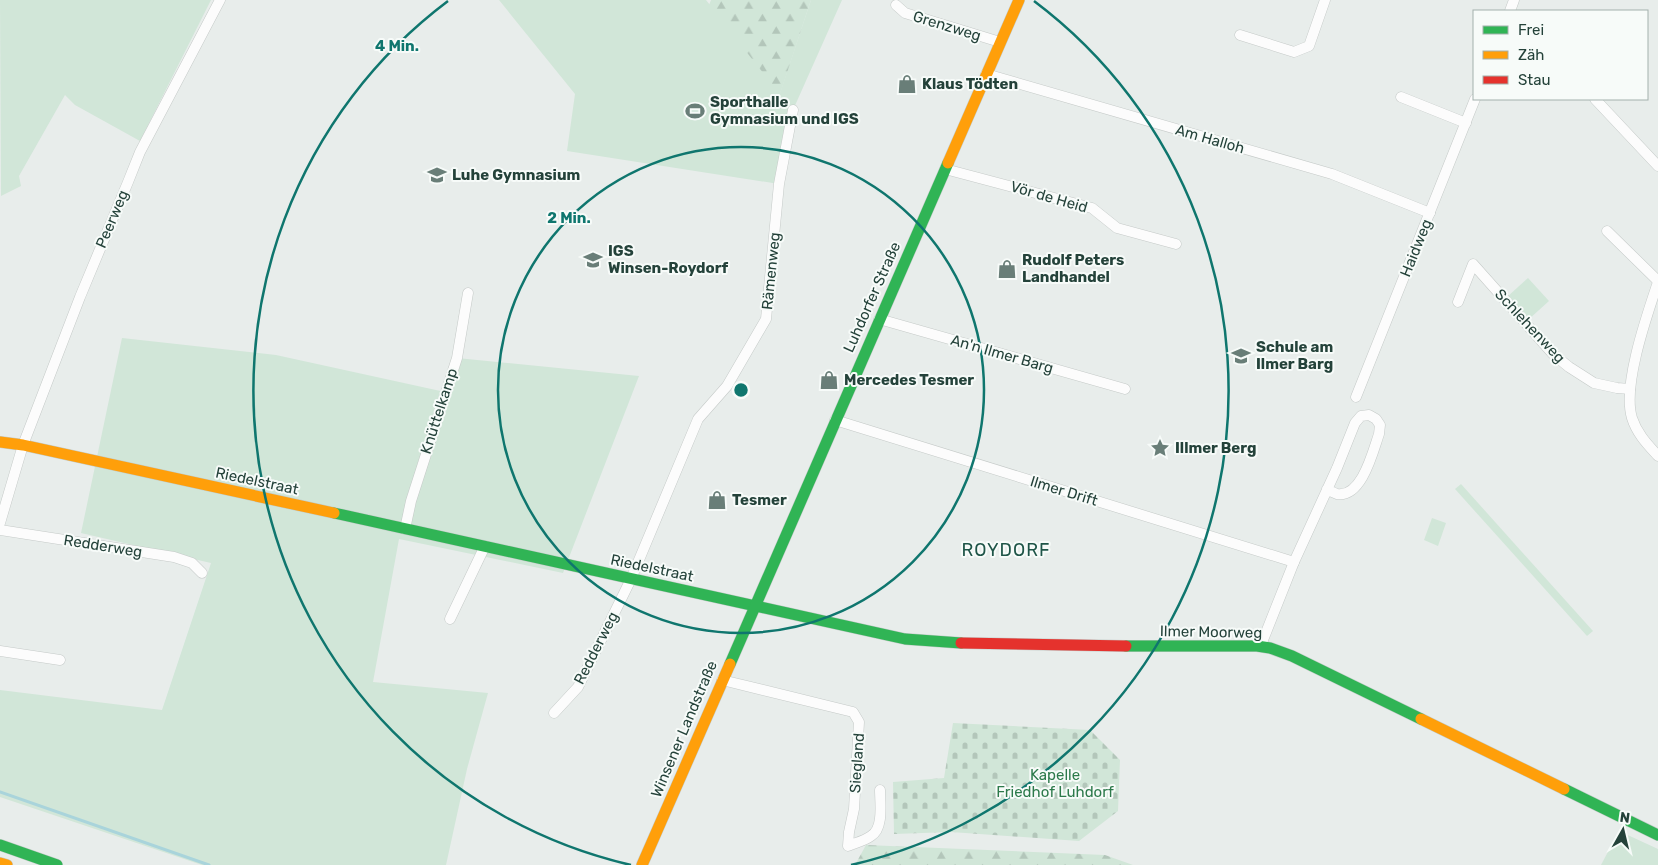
<svg xmlns="http://www.w3.org/2000/svg" width="1658" height="865" viewBox="0 0 1658 865" font-family="Rubik,sans-serif">
<style>
.green{fill:#d1e6d8}
.forest{fill:url(#forest-firs)}
.cemetery{fill:url(#cemetery-stones)}
.lines{fill:none;stroke-linecap:round;stroke-linejoin:round}
.stream{stroke:#a9d4db;stroke-width:3}
.street-casing{stroke:#c5cac8;stroke-width:11}
.fast-casing{stroke:#c3cbc8;stroke-width:12}
.slow-casing{stroke:#c3cbc8;stroke-width:12}
.jam-casing{stroke:#c3cbc8;stroke-width:12}
.street{stroke:#fcfcfc;stroke-width:10}
.fast{stroke:#30b455;stroke-width:11}
.slow{stroke:#ff9f0a;stroke-width:11}
.jam{stroke:#e5322d;stroke-width:11}
.ring{fill:none;stroke:#0f766e;stroke-width:2.5}
.labels{text-anchor:middle;dominant-baseline:central;stroke-width:4;stroke-linejoin:round;paint-order:stroke}
.street-label{font-size:15px;fill:#24423a;stroke:#f7fbf9}
.poi-label{font-size:15px;font-weight:bold;fill:#24423a;stroke:#f7fbf9;text-anchor:start}
.park-label{font-size:15px;fill:#2d7a4b;stroke:#f7fbf9}
.quarter-label{font-size:18px;letter-spacing:1px;fill:#1f5548;stroke:#f7fbf9}
.centre{fill:#0f766e;stroke:#f7fbf9;stroke-width:2.5}
.ring-label{font-size:15px;text-anchor:middle;font-weight:bold;fill:#0f766e;stroke:#f7fbf9;stroke-width:4;stroke-linejoin:round;paint-order:stroke}
</style>
<defs>
<pattern id="forest-firs" width="22" height="20" patternUnits="userSpaceOnUse" patternTransform="scale(1.25)"><rect width="22" height="20" fill="#d1e6d8"/><path d="M5 1l3.5 6h-7zM16 11l3.5 6h-7z" fill="#b3c6ba"/></pattern>
<pattern id="cemetery-stones" width="16" height="16" patternUnits="userSpaceOnUse" patternTransform="scale(1.25)"><rect width="16" height="16" fill="#d1e6d8"/><path d="M2 7V4a2 2 0 0 1 4 0v3zM10 15v-3a2 2 0 0 1 4 0v3z" fill="#b3c6ba"/></pattern>
</defs>
<rect width="100%" height="100%" fill="#e8edeb"/>
<g class="green">
<path d="M0,0H211L140,141L75,105L65,95L19,176L21,186L1,196Z"/>
<path d="M499,0H706L780,93L811,0H842L793,110L779,184L567,151L575,94Z"/>
<path d="M1528,278L1549,301L1528,320L1507,297Z"/>
<path d="M122,338L276,355L445,392L457,358L639,376L563,573L399,539L373,682L488,693L467,769L446,865H202L0,797V690L162,710L211,563L81,533Z"/>
<path d="M1461,484L1593,631L1587,636L1455,489Z"/>
<path d="M1432,518L1446,523L1438,546L1424,540Z"/>
<path d="M1619,831L1658,849V865H1601Z"/>
</g>
<g class="forest">
<path d="M711,0H811L780,94L709,5Z"/>
<path d="M866,845L1105,855L1133,865H855Z"/>
</g>
<path class="cemetery" d="M953,723L1090,730L1120,760L1118,811L1079,841L951,832L894,834L893,782L944,778Z"/>
<g class="lines">
<path class="stream" d="M0,792L209,865"/>
<g class="street-casing">
<g id="street">
<path d="M896,5L905,13L1000,42"/>
<path d="M1510,11L1514,0"/>
<path d="M1240,35L1294,52L1309,46L1325,0"/>
<path d="M986,74L1332,174L1430,213"/>
<path d="M1401,97L1466,123"/>
<path d="M1595,99L1658,166"/>
<path d="M945,169L1092,208L1117,228L1176,244"/>
<path d="M1607,231L1658,281"/>
<path d="M1658,282C1647,315 1622,386 1632,418C1637,434 1648,445 1658,456"/>
<path d="M1458,302L1473,264L1553,354L1569,367L1594,383L1617,388L1630,389"/>
<path d="M879,319L1125,389"/>
<path d="M1356,397L1475,99"/>
<path d="M835,420L1294,562"/>
<path d="M0,523L23,445L80,297L128,182L140,152L220,0"/>
<path d="M405,529L411,501L457,358L468,293"/>
<path d="M0,530L174,557L192,563L202,573"/>
<path d="M450,619L485,546"/>
<path d="M1257,646L1263,640L1294,562L1337,468L1355,423L1361,416L1369,415L1376,419L1380,425L1379,434C1373,451 1362,498 1337,494C1334,493 1330,491 1327,489"/>
<path d="M0,651L60,660"/>
<path d="M722,680L853,712L859,722L854,809L849,832L848,846C855,843 864,841 871,836C884,828 880,803 880,790"/>
<path d="M554,713L578,687L631,579L698,419L727,386L766,319L779,184L793,110"/>
</g>
</g>
<g class="fast-casing">
<g id="fast">
<path d="M334,513L905,639L961,643"/>
<path d="M1126,646H1257L1270,648L1292,656L1421,719"/>
<path d="M730,664L948,163"/>
<path d="M1564,789L1658,835"/>
<path d="M0,845L57,865"/>
</g>
</g>
<g class="slow-casing">
<g id="slow">
<path d="M948,163L1019,0"/>
<path d="M0,442L23,445L334,513"/>
<path d="M1421,719L1564,789"/>
<path d="M0,863L7,865"/>
<path d="M642,865L730,664"/>
</g>
</g>
<g class="jam-casing">
<path id="jam" d="M961,643L1126,646"/>
</g>
<use href="#street" class="street"/>
<use href="#fast" class="fast"/>
<use href="#slow" class="slow"/>
<use href="#jam" class="jam"/>
</g>
<g class="ring">
<circle cx="741" cy="390" r="243"/>
<path d="M631 865A487 487 0 0 1 448 1M1034 1A487 487 0 0 1 851 865"/>
</g>
<defs>
<g id="shop-bare" transform="scale(1.5)"><path d="M-5-2.5h2.3a2.7 3.5 0 0 1 5.4 0H5L5.5 6h-11ZM-1.5-2.5h3a1.5 2.3 0 0 0-3 0Z" fill="#697e78" stroke="#f7fbf9" stroke-width="2.5" paint-order="stroke"/></g>
<g id="stadium-bare" transform="scale(1.5)"><path d="M0-5a6.5 5 0 1 0 0 10a6.5 5 0 1 0 0-10ZM-3.5-1.8h7v3.6h-7Z" fill="#697e78" stroke="#f7fbf9" stroke-width="2.5" paint-order="stroke"/></g>
<g id="school-bare" transform="scale(1.5)"><path d="M0-5L7-2L0 1L-7-2ZM-4 1L0 2.5L4 1V4Q0 6-4 4Z" fill="#697e78" stroke="#f7fbf9" stroke-width="2.5" paint-order="stroke"/></g>
<g id="sight-bare" transform="scale(1.5)"><path d="M0-6L1.8-2.2L6-1.7L2.9 1.2L3.7 5.4L0 3.3L-3.7 5.4L-2.9 1.2L-6-1.7L-1.8-2.2Z" fill="#697e78" stroke="#f7fbf9" stroke-width="2.5" paint-order="stroke"/></g>
</defs>
<g fill-rule="evenodd">
<use href="#shop-bare" x="907" y="84"/>
<use href="#stadium-bare" x="695" y="111"/>
<use href="#school-bare" x="437" y="175"/>
<use href="#school-bare" x="593" y="260"/>
<use href="#shop-bare" x="1007" y="269"/>
<use href="#school-bare" x="1241" y="356"/>
<use href="#shop-bare" x="829" y="380"/>
<use href="#sight-bare" x="1160" y="448"/>
<use href="#shop-bare" x="717" y="500"/>
</g>
<g class="labels">
<g class="street-label">
<text transform="translate(947 26) rotate(17)">Grenzweg</text>
<text transform="translate(1210 139) rotate(16)">Am Halloh</text>
<text transform="translate(1049 197) rotate(16)">Vör de Heid</text>
<text transform="translate(112 219) rotate(-67)">Peerweg</text>
<text transform="translate(1416 248) rotate(-68)">Haidweg</text>
<text transform="translate(771 271) rotate(-84)">Rämenweg</text>
<text transform="translate(872 297) rotate(-66)">Luhdorfer Straße</text>
<text transform="translate(1530 326) rotate(47)">Schlehenweg</text>
<text transform="translate(1002 354) rotate(16)">An'n Ilmer Barg</text>
<text transform="translate(439 411) rotate(-72)">Knüttelkamp</text>
<text transform="translate(257 481) rotate(12)">Riedelstraat</text>
<text transform="translate(1064 491) rotate(17)">Ilmer Drift</text>
<text transform="translate(103 546) rotate(9)">Redderweg</text>
<text transform="translate(652 568) rotate(12)">Riedelstraat</text>
<text transform="translate(1211 632) rotate(1)">Ilmer Moorweg</text>
<text transform="translate(596 648) rotate(-63)">Redderweg</text>
<text transform="translate(684 729) rotate(-67)">Winsener Landstraße</text>
<text transform="translate(857 763) rotate(-86)">Siegland</text>
</g>
<g class="poi-label">
<text x="922" y="84">Klaus Tödten</text>
<text x="710" y="102">Sporthalle<tspan x="710" dy="17">Gymnasium und IGS</tspan></text>
<text x="452" y="175">Luhe Gymnasium</text>
<text x="608" y="251">IGS<tspan x="608" dy="17">Winsen-Roydorf</tspan></text>
<text x="1022" y="260">Rudolf Peters<tspan x="1022" dy="17">Landhandel</tspan></text>
<text x="1256" y="347">Schule am<tspan x="1256" dy="17">Ilmer Barg</tspan></text>
<text x="844" y="380">Mercedes Tesmer</text>
<text x="1175" y="448">Illmer Berg</text>
<text x="732" y="500">Tesmer</text>
</g>
<g class="park-label">
<text x="1055" y="775">Kapelle<tspan x="1055" dy="17">Friedhof Luhdorf</tspan></text>
</g>
<g class="quarter-label">
<text x="1006" y="550">ROYDORF</text>
</g>
</g>
<circle cx="741" cy="390" r="8" class="centre"/>
<g class="ring-label">
<text x="397" y="51">4 Min.</text>
<text x="569" y="223">2 Min.</text>
</g>
<rect x="1473" y="10" width="175" height="90" fill="#f7fbf9" stroke="#a3b1ad"/>
<rect x="1483" y="26" width="25" height="8" fill="#30b455" stroke="#a3b1ad"/>
<text x="1518" y="35" font-size="15" fill="#24423a">Frei</text>
<rect x="1483" y="51" width="25" height="8" fill="#ff9f0a" stroke="#a3b1ad"/>
<text x="1518" y="60" font-size="15" fill="#24423a">Zäh</text>
<rect x="1483" y="76" width="25" height="8" fill="#e5322d" stroke="#a3b1ad"/>
<text x="1518" y="85" font-size="15" fill="#24423a">Stau</text>
<g transform="translate(1623 830) rotate(8)" stroke="#f7fbf9" stroke-width="4" paint-order="stroke">
<path d="M0-4L9 19L0 12L-9 19Z" fill="#24423a"/>
<text y="-8" font-size="14" font-weight="bold" text-anchor="middle" fill="#24423a">N</text>
</g>
</svg>
